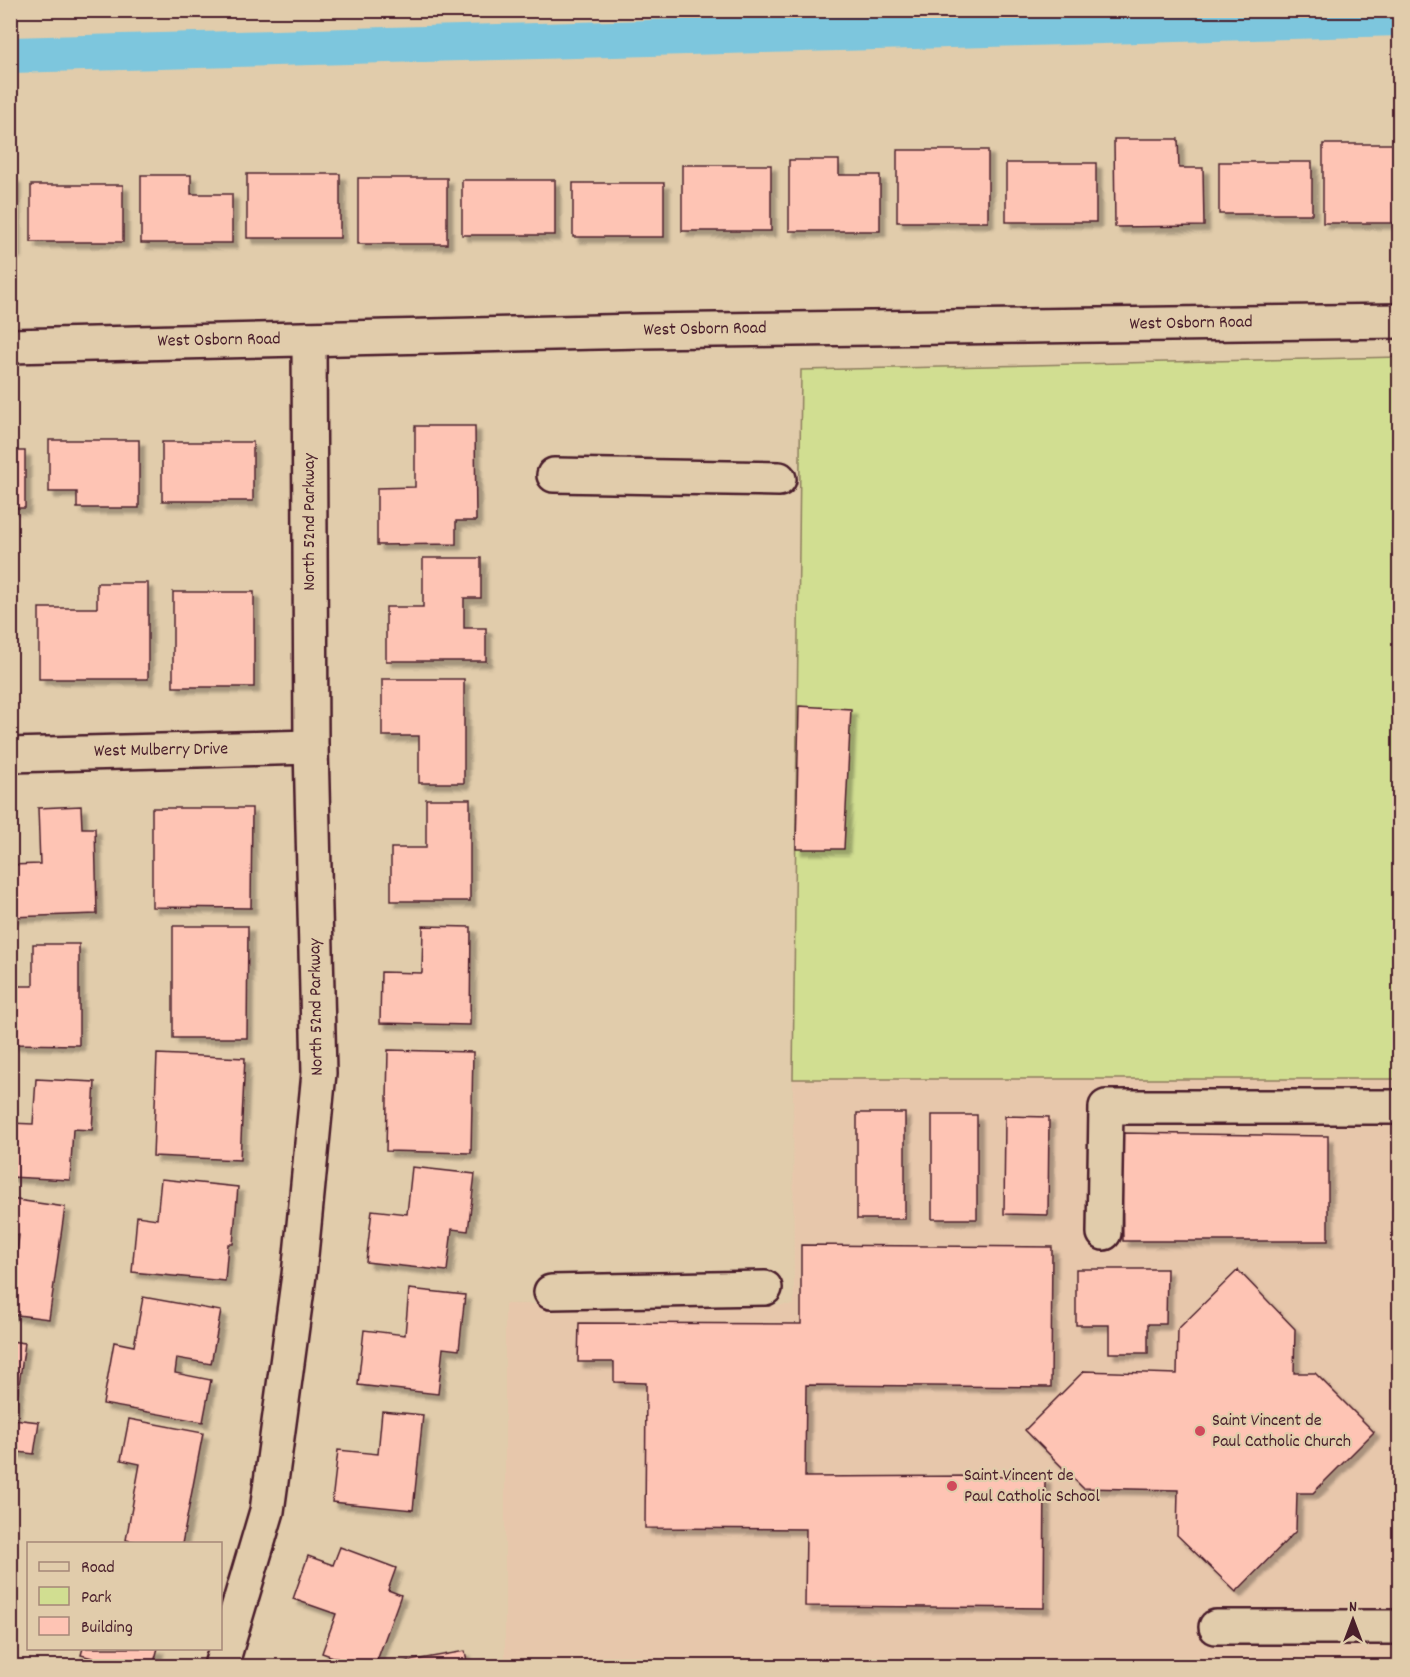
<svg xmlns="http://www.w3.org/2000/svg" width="1410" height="1677" viewBox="0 0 1410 1677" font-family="Dekko,sans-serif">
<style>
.built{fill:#e7c7ab}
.green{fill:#d1de91;stroke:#8e7e5e;stroke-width:1.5}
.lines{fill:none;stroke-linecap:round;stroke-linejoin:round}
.canal{stroke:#7dc6dd;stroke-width:36}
.building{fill:#fec4b4;stroke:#4a1f2b;stroke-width:1.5;filter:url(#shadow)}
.minor-casing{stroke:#4a1f2b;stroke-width:38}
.minor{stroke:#e1ccab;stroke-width:33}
.poi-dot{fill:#d1495b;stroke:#e1ccab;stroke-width:2}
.labels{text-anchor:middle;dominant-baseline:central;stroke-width:4.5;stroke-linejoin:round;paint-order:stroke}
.street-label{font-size:18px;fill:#4a1f2b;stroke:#e1ccab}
.poi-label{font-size:18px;fill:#4a1f2b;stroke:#e1ccab;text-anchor:start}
</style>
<defs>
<filter id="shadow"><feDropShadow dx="5.5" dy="5.5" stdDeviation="1.5" flood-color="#0004"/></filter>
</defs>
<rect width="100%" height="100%" fill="#e1ccab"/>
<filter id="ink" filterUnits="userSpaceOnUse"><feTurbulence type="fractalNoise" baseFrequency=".0167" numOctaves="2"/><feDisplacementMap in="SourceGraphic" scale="12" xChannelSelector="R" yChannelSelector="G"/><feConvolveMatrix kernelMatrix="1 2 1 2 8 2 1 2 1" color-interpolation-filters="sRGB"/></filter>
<g filter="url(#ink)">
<path class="built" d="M793,1079H1399V1666H505V1304L794,1305Z"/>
<path class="green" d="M1399,357V1079H793L801,370Z"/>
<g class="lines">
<path class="canal" d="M10,55L1400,18"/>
</g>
<g class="building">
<path d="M1114,139H1178L1179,168H1203L1204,226L1115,227Z"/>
<rect x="1323" y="144" width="77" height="79"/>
<rect x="897" y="150" width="91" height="72"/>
<path d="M789,160H839V175H880V231H789Z"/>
<rect x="1219" y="162" width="93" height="52"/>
<rect x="1006" y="163" width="90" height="59"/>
<rect x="682" y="165" width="89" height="66"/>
<rect x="247" y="174" width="93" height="64"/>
<path d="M141,175H191V194H232V243H141Z"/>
<rect x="10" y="178" width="5" height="74"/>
<rect x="358" y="178" width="89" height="66"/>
<rect x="462" y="180" width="93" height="55"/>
<rect x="573" y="183" width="91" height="54"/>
<rect x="31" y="185" width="92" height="57"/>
<path d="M415,426H475L476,521H456V544L377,545V488L415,487Z"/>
<path d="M49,440H139V508H77V492H49Z"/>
<rect x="162" y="442" width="91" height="59"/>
<rect x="10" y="451" width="15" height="57"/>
<path d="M423,558H481V598H464V628H486V661H386V607H423Z"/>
<path d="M97,583H148V679H39V608H97Z"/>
<rect x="173" y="592" width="81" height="95"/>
<path d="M382,679H464V783H419V736H382Z"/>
<path d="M799,706L851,709L844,849H796Z"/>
<path d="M426,799H470V901H391V848H426Z"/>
<path d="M81,806L82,828H95L97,914L10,917V865L40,864L38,808Z"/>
<path d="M152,808H252L251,908L152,907Z"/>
<path d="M173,926H248L247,1038H173Z"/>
<path d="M423,926L471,927L470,1025L380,1023L381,972L422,973Z"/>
<path d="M33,944H79V1045L10,1044V986H33Z"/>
<path d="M388,1050L473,1052L471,1153L386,1151Z"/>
<path d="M157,1054L245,1058L240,1160L153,1156Z"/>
<path d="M36,1079L95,1082L92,1130L73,1129L70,1180L10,1177V1123L33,1124Z"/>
<rect x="857" y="1113" width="48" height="106"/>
<rect x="932" y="1115" width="45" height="104"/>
<path d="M1005,1116L1049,1117L1048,1215L1004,1214Z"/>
<path d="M1121,1133L1328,1136V1241H1123Z"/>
<path d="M412,1167L475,1174L468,1231L452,1229L447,1271L366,1262L372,1210L407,1214Z"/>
<path d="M161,1179L238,1187L233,1244H228L225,1281L132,1272L137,1216L157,1219Z"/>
<path d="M10,1199L65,1207L49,1319L10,1314V1259L16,1260L19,1235L10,1233Z"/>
<path d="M801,1245L1052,1247L1051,1387L806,1385L805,1477L976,1476L1045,1478L1044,1608L805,1606L806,1529L645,1528L646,1383L614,1382V1362H578L579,1323L801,1324Z"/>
<path d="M1076,1269H1167L1166,1324H1148V1353H1109V1325H1076Z"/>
<path d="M1238,1270L1295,1329L1294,1373H1315L1374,1432L1313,1493H1297L1296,1531L1236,1592L1177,1535L1178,1490L1083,1488L1025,1430L1084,1371L1177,1374L1178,1329Z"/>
<path d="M409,1289L465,1295L459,1350L443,1348L438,1394L358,1385L364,1330L405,1335Z"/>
<path d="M143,1297L221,1311L211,1364L177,1358L175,1373L211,1380L203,1422L103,1404L114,1342L134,1346Z"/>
<path d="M10,1341L25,1343L14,1419L39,1422L34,1454L10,1451Z"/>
<path d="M382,1411L423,1415L413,1510L332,1502L338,1450L378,1454Z"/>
<path d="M129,1419L203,1433L182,1544H147L126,1540L140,1464L121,1460Z"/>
<path d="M340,1547L396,1568L388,1590L401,1595L375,1666H359L322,1653L336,1614L293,1599L308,1556L333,1565Z"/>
<path d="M83,1648H158L153,1666H123L81,1655Z"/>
<path d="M465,1651L468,1666H387V1665Z"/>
</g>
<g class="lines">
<g class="minor-casing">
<g id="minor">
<path d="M10,346L641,331L1400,321"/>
<path d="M554,475L779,479"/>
<path d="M10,755L311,747"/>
<path d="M1104,1233L1106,1107H1400"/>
<path d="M551,1292L765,1288"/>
<path d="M1216,1627H1400"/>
<path d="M221,1666L267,1511L299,1275L319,1073L311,747L309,339"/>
</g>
</g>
<use href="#minor" class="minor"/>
</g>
</g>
<g class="poi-dot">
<circle cx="1200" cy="1431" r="6"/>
<circle cx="952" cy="1486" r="6"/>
</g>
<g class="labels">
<g class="street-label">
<text transform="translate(1191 324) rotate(-1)">West Osborn Road</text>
<text transform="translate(705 330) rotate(-1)">West Osborn Road</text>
<text transform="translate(219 341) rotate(-1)">West Osborn Road</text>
<text transform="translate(310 522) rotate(-90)">North 52nd Parkway</text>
<text transform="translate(161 751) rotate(-1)">West Mulberry Drive</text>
<text transform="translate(317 1007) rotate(-91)">North 52nd Parkway</text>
</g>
<g class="poi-label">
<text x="1212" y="1421">Saint Vincent de<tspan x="1212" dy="21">Paul Catholic Church</tspan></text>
<text x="964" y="1476">Saint Vincent de<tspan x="964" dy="21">Paul Catholic School</tspan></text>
</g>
</g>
<rect width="1410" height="1677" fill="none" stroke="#e1ccab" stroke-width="36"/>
<rect x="18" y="18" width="1374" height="1641" fill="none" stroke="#4a1f2b" stroke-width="2" filter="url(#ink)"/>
<rect x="27" y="1542" width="195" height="108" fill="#e1ccab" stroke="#a58778" stroke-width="1.5"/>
<rect x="39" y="1562" width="30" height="9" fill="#e1ccab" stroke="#a58778" stroke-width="1.5"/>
<text x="81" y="1572" font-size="18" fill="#4a1f2b">Road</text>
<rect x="39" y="1587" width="30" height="18" fill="#d1de91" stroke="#a58778" stroke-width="1.5"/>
<text x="81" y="1602" font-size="18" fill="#4a1f2b">Park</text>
<rect x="39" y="1617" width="30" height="18" fill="#fec4b4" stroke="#a58778" stroke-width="1.5"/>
<text x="81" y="1632" font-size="18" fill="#4a1f2b">Building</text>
<g transform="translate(1353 1620)" stroke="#e1ccab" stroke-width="4.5" paint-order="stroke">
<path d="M0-4.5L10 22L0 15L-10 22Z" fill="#4a1f2b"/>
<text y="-9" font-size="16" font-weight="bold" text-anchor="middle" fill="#4a1f2b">N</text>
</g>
</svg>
